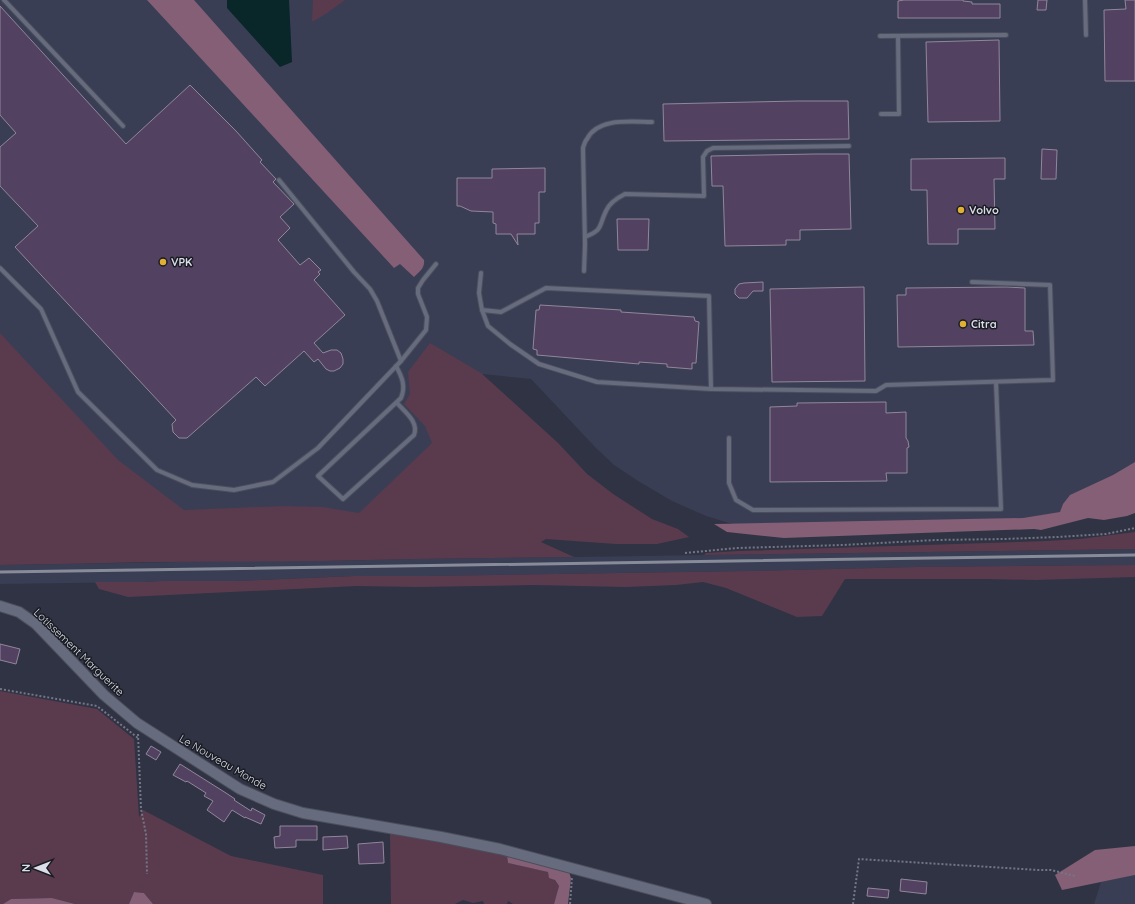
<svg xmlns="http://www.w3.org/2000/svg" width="1135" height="904" viewBox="0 0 1135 904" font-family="Quicksand,sans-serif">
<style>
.built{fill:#393e54}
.green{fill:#5a3b4d}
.forest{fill:#845f75}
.water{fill:#092629}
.building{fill:#534162;stroke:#91879a}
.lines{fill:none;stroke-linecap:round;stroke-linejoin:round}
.service-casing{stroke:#4b4e5b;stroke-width:6}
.tertiary-casing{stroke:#4b4e5b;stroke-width:12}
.path{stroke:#737785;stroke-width:2;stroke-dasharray:2 2;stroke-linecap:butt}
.service{stroke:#666b7d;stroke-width:4}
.tertiary{stroke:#666b7d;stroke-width:10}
.rail{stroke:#888b98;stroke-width:3}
.poi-dot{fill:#e0b034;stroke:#1a1c23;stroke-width:1.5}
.labels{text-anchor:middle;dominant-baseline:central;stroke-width:3;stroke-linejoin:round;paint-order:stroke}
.poi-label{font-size:11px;font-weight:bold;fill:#dbdee8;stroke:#1a1c23;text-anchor:start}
.street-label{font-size:11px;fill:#dbdee8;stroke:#1a1c23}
</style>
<rect width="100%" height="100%" fill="#2f3344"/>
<g class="built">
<path d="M0,0H1135V488L1058,520L739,526L706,516L672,501L638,481L614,465L595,447L531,379L482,374L558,443L587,474L613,494L649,518L0,524Z"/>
<path d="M1135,549V565L916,567L750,571L429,576H355L236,581H161L147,582L0,584V565L59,564L238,561H321L413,559L574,557L783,554Z"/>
<path d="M1135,875V904H1094L1101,882Z"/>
</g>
<g class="green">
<path d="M313,0H345L327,13L312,22Z"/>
<path d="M0,333L118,460L184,510L284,506L322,507L359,513L432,443L425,426L404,404L410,394L408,372L430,343L481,373L558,443L587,474L613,494L652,519L678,529L689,537L657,544H616L546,539L541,542L574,557L413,559L321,561L151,562L59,564L0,565Z"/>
<path d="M1135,532V549L704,555L706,553L739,551L1046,541L1080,539Z"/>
<path d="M1135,565V577L1035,580L987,579H845L822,616L797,617L726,588L703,582L676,585L626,587L534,585L417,587L357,586L128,597L99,589L95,582H147L161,581H236L355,576H429L750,571L916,567Z"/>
<path d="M0,691L97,709L134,739L139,817L143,810L231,856L323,875V904H153L144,893L134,892L129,904H75L52,898L11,899L3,904H0Z"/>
<path d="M390,833L460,845L507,856L508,863L549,872L559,886L554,904H513L508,901L507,904H484L483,901L473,903L463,900L455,904H391Z"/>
</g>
<g class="forest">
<path d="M147,0H194L424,260C425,268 420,271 414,277L400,264L394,268Z"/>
<path d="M1135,462V513L1127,516L1104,520L1088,518L1041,530L1034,529L784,538L727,532L714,524L1023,518L1060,512L1063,504L1070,495L1113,475Z"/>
<path d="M1135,846V875L1062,890L1055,875L1095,850Z"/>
<path d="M507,856L569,872L571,878L568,904H554L559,886L555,880L549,878L548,872L508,863Z"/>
<path d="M134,892L144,893L153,904H129Z"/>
<path d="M52,898L75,904H3L11,899Z"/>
</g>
<path class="water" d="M227,0H289L292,62L280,67L227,8Z"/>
<g class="building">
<path d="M904,0H963V1L972,2V4H1000V18H898V1Z"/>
<path d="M1038,0H1047L1046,10H1037Z"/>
<path d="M1125,0H1135V81H1105L1104,10L1126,9Z"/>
<path d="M0,6L126,144L190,85L236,131L262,160L260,162L276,179L273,182L294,204L280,217L290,228L278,240L300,265L309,258L321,270L318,272L320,274L314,280L345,315L314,343L323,353L331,350H337L341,353L343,359V364L340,368L334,371H330L326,369L318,359L314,362L304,351L265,386L256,377L187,438H179L173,432L172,424L176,420L15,247L38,226L0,186V147L16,133L0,115Z"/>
<path d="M999,40L1000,121L928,122L926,42Z"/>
<path d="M797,101H848L849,139L664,141L663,104Z"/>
<path d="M1042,149L1057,150L1056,179H1041Z"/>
<path d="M815,154H849L851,229L800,230V240H786V245L725,246L723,186H712L711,156Z"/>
<path d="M1005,158V179H994L995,229H958V244H928L927,190H911V159Z"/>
<path d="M545,168V192H539V223H535V234H517L518,245L511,234H496V224L493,223V212L471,211L460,206H457V178H492V169Z"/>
<path d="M617,219H649L648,250H618Z"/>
<path d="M763,282V291H753L747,298H739L735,294V289L739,284L744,283Z"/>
<path d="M864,287L865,381L772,382L770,289Z"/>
<path d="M1007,287L1025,288V331H1033L1034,345L898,347L897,295H906V288Z"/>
<path d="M540,305L621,310V312L694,317L695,321L699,322L696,363H692V369L667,367V364L639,362V364L537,355V350L533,349L536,310H539Z"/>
<path d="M886,402V413L906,412V438L908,441L909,447L907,448V473H886L887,481L770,482V407L797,406V403Z"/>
<path d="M0,644L20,649L16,664L0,660Z"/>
<path d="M151,746L161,752L156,760L146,754Z"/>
<path d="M180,764L226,793L235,799L234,800L251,811L252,808L265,815L261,824L245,817V818L232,810L224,822L207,810L213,801L204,796L206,793L187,781L186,782L173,775Z"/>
<path d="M280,826H317V840H296V847L275,848L274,837L280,836Z"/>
<path d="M347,836L348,848L323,850V837Z"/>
<path d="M383,842L384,863L359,864L358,844Z"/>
<path d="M901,879L927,882L926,894L900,891Z"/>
<path d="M868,888L889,890L888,898L867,896Z"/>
</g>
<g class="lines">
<g class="service-casing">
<g id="service">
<path d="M4,0L123,126"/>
<path d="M1085,0L1086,35"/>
<path d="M880,36L1006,35"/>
<path d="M881,114H899L898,36"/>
<path d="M279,180L354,272L370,289L377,301L401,361"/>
<path d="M585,237C604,229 598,227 606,211C609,203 617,198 625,194L704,196L703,157L707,151L713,148L849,146"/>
<path d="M0,268L41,309L78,392L157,470L192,485L234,490L273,482L318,448L401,361L426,330L427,317L418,294V288L423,280L436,264"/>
<path d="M584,271L585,245L583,148C584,145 585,141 587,139C598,117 632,122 652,122"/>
<path d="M481,273L479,293L482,310L488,326L510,344L539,364L597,382L711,389L876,391L886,385L1053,380L1050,285L972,282"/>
<path d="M482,310L501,312L546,288L709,296L711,389"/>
<path d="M396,366C402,377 406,386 401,398L318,476L343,499L414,435C419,422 405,412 397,403"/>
<path d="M729,438V483L736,500L753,510L1001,509L996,382"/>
</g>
</g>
<g class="tertiary-casing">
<path id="tertiary" d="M0,606L19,612L36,624L104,695L137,723L240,789L274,804L303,813L441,837L500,849L706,904"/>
</g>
<g class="path">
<path d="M685,553L737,548L843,545L936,540L1004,539L1057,537L1106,534L1135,528"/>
<path d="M0,689L97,706L138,738"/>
<path d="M138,734L141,809L146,834L147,874"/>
<path d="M570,904L572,877"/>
<path d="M853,904L859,859L1039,870H1051L1075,876"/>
</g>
<use href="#service" class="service"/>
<use href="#tertiary" class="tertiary"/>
<path class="rail" d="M0,572L1135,555"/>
</g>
<g class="poi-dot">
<circle cx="961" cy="210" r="4"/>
<circle cx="163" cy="262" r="4"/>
<circle cx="963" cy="324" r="4"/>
</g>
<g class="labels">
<g class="poi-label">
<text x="969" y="210">Volvo</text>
<text x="171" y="262">VPK</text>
<text x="971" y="324">Citra</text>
</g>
<g class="street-label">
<text transform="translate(79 652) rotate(44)">Lotissement Marguerite</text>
<text transform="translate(223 762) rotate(30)">Le Nouveau Monde</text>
</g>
</g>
<g transform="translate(36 868) rotate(270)" stroke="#1a1c23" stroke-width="3" paint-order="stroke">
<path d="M0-3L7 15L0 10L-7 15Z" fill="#dbdee8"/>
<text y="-6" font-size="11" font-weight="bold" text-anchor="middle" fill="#dbdee8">N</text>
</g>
</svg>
